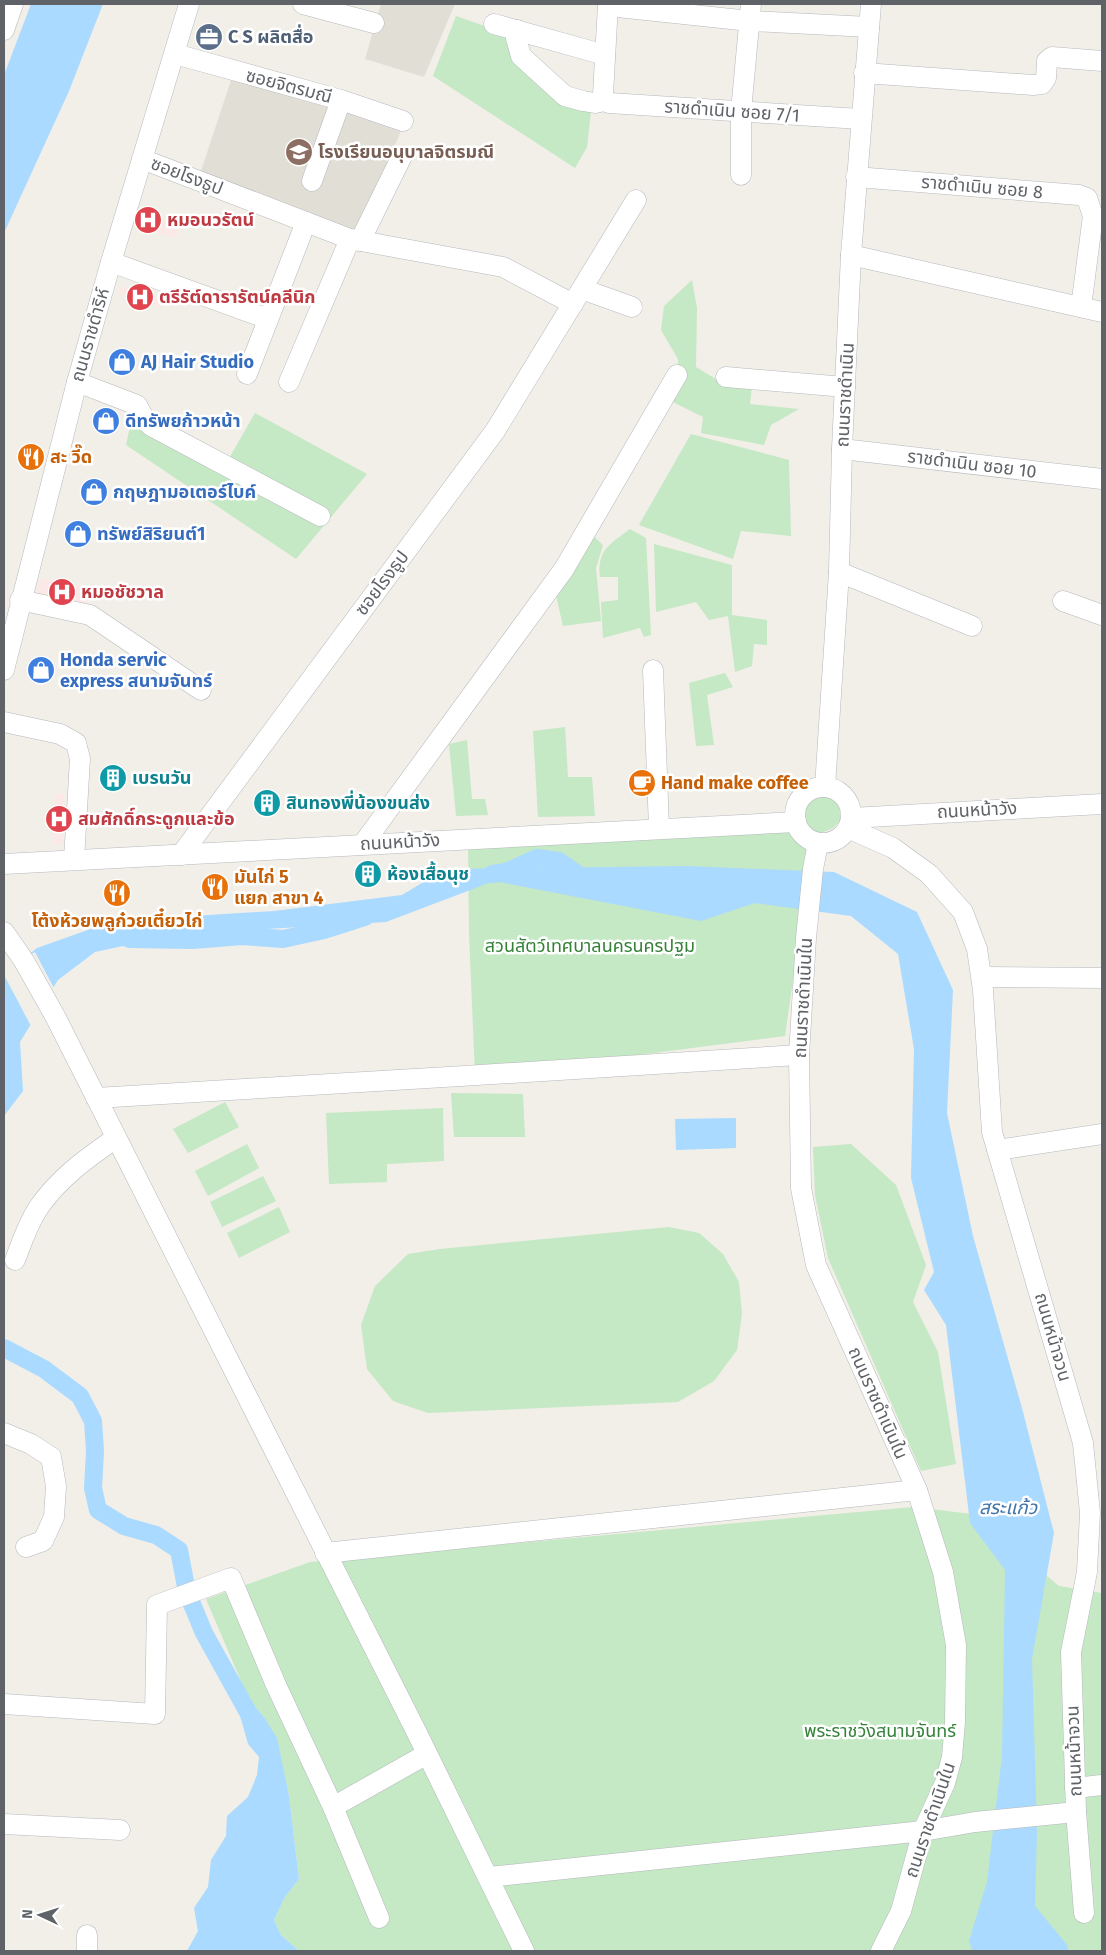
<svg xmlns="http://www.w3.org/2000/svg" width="1106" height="1955" viewBox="0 0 1106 1955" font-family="'Fira Sans','Noto Sans Thai',sans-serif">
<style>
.education{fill:#e1ded6}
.medical{fill:#fce8e6}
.green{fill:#c5e8c5}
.water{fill:#aadaff}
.pier{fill:#f1efe8}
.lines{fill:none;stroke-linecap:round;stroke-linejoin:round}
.canal{stroke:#aadaff;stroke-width:18}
.minor-casing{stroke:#b5b8bc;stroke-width:21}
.minor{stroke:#fff;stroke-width:20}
.labels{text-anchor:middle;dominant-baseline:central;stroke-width:5;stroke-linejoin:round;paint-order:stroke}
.service-label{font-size:18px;font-weight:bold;fill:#4e5e75;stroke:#fff;text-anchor:start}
.street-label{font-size:18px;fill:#5f6368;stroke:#fff}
.education-label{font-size:18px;font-weight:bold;fill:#785e54;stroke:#fff;text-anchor:start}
.health-label{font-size:18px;font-weight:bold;fill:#be3a42;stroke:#fff;text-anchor:start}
.shop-label{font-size:18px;font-weight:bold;fill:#366cbe;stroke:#fff;text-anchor:start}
.food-label{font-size:18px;font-weight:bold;fill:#c56008;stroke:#fff;text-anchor:start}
.culture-label{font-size:18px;font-weight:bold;fill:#0d838f;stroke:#fff;text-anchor:start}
.park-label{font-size:18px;fill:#348238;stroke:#fff}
.water-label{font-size:19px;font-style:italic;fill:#4174aa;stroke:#fff}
</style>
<rect width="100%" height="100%" fill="#f1efe8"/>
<g class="education">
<path d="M381,4H455L424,77L365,59Z"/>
<path d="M233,74L403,126L387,164L350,239L198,180Z"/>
</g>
<g class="medical">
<path d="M140,214L179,226L176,238L136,226Z"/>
<path d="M121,286L161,299L159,307L119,294Z"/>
<path d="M41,578L88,587L84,606L35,597Z"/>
<path d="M56,794H64L62,844H53Z"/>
</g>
<g class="green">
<path d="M456,16L510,35L591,111L587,147L575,168L433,76Z"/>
<path d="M692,280L697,308L696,367L719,381L752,385L750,404L799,409L771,425L764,445L701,433L703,417L671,401L679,381L678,359L661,330L664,306Z"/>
<path d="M134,409L223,469L255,413L367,474L296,559L126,445Z"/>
<path d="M691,434L789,460L791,536L741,531L733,559L639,525Z"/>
<path d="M630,529L646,538L651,635L644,637L640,628L603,638L601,602L618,600V577H600C597,550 610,544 630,529Z"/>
<path d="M591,534L603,545L596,568L601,621L563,626L555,591Z"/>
<path d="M654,544L732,565V615L767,620V645L754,644L752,666L735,672L728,616L709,620L696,602L656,612Z"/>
<path d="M725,673L733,687L707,695L714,745L696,746L689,683Z"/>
<path d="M565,727L568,777H592L595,816L538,817L533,731Z"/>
<path d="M467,740L472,799H485L488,815L456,816L449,744Z"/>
<path d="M825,795C838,802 841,807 840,821L833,828L821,833L816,831L813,841L785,1036L475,1076L469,934L468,838L802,815L803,804L814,797Z"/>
<path d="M451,1093L523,1094L525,1137H454Z"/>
<path d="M225,1102L239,1127L188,1153L173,1129Z"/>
<path d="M443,1108L444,1161L387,1164V1182L329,1184L326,1113Z"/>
<path d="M247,1144L259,1168L208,1196L195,1171Z"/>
<path d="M851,1144L896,1185L926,1265L913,1302L938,1352L956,1464L921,1471L828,1258L815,1195L813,1147Z"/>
<path d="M263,1176L276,1201L222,1227L210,1202Z"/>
<path d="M279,1207L290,1232L239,1258L227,1233Z"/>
<path d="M669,1227L699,1233L723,1254L739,1282L742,1314L737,1350L714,1381L678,1402L428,1413L393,1401L367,1369L361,1325L375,1286L408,1254L440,1249Z"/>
<path d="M913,1507L972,1514L1059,1586L1102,1593V1951H299L281,1935L274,1920L285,1897L299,1879L289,1796L283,1770L264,1717L249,1700L206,1599L310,1562Z"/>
</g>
<g class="water">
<path d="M31,4H103L69,91L4,233V75Z"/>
<path d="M687,866L834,872L917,912L953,990L947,1113L973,1236L1022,1408L1054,1533L1032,1659L1037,1831L1035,1906L1068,1946V1951H972L969,1941L987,1882L1002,1756L1005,1570L970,1523L946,1325L924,1290L934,1272L911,1178L914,1049L898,954L851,916L755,903L701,921L494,881L386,922L179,934L95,952L58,980L20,1042L23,1091L4,1116V974L37,948L113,921L274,911L402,895L445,869Z"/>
<path d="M736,1118V1148L676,1150L675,1119Z"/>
<path d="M249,1700L264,1717L277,1738L289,1796L299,1879L285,1897L274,1920L281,1935L299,1951H187L198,1931L194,1908L208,1887L211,1860L226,1836L227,1816L248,1797L257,1775L259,1757L248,1744L239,1712Z"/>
</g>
<path class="pier" d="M35,952L55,990L32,1028L4,975V970Z"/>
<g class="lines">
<g class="canal">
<path d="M492,874L506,872L537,858L559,861L586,880"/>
<path d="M129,939L193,940L242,936L283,939L324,930L365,917"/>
<path d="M4,1348L44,1369L80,1396L93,1421L95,1451L93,1488L98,1510L124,1526L156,1535L179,1550L187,1592L204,1633L255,1725"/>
</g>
<g class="minor-casing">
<g id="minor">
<path d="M303,4L374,23"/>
<path d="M608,6L750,21L869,27"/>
<path d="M494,24L605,55"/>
<path d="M4,30L13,4"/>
<path d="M517,30L516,38L521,56L565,96L583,101L595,103L604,101L609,103L860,119"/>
<path d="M175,54L341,100L403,121"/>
<path d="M864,73L1033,85L1042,84L1046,78L1047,61L1052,57L1102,61"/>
<path d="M604,101L603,95L608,4"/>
<path d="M142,159L350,239L503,267L573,304"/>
<path d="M741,175V111L751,4"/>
<path d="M856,177L1079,195L1087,198L1093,216L1081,307"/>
<path d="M312,181L341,100"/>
<path d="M360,241L402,156"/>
<path d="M851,255L1102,312"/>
<path d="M111,262L268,319"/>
<path d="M582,289L632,307"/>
<path d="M247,374L306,222"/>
<path d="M726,377L845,387"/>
<path d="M77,382L137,405L145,420L151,426L320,516"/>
<path d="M289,382L350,239"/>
<path d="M842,449L1102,479"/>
<path d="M839,572L972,626"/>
<path d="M20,600L90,615L201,690"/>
<path d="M1063,601L1102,615"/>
<path d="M4,670L77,382L111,262L189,4"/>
<path d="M653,670L659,828"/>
<path d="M4,722L60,734L76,743L80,759L74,860"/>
<path d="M825,787L839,572L842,449L851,255L871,4"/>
<circle cx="823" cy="815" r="28"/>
<path d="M851,818L1102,804"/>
<path d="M848,828L893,848L929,874L963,912L977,949L983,990L992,1132L1083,1443L1090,1513L1087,1572L1071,1652L1076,1812L1084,1913"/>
<path d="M818,843L813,869L806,938L799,1055L801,1188L816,1265L917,1490L943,1572L956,1645L955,1722L952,1757L945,1783L923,1831L901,1911L881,1951"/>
<path d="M363,844L564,569L677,375"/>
<path d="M181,855L495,431L636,200"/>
<path d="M4,864L796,822"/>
<path d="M4,932L24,961L56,1018L415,1729L524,1951"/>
<path d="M982,977L1102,978"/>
<path d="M96,1098C330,1083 565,1071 799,1055"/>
<path d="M997,1150L1102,1134"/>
<path d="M15,1260C22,1242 28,1223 39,1207C59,1178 87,1158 116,1138"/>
<path d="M4,1433L31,1444L51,1457L56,1486L54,1517L43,1541L26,1547"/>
<path d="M325,1553L917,1490"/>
<path d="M4,1704L155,1714L157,1605L231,1578L276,1685L333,1807L379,1918"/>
<path d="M1075,1788L1102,1785"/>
<path d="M333,1807L427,1754"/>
<path d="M4,1824L120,1830"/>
<path d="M489,1877L923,1831L975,1822L1076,1812"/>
<path d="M87,1935V1951"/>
</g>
</g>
<use href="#minor" class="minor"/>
</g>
<defs>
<g id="office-disc" transform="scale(1.4375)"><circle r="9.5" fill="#5c6f8a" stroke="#fff"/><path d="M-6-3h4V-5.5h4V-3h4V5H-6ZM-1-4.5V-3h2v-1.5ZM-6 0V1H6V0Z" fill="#fff"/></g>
<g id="school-disc" transform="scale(1.4375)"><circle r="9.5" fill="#8d6e63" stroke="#fff"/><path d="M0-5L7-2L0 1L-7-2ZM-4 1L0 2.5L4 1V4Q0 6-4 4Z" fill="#fff"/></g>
<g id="hospital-disc" transform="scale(1.4375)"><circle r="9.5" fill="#e0444e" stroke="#fff"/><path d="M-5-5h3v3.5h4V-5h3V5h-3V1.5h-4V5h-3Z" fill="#fff"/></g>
<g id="shop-disc" transform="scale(1.4375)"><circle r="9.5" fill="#3f7fe0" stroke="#fff"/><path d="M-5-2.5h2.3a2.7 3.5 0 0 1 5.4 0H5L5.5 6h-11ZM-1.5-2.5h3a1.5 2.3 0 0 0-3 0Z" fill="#fff"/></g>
<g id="restaurant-disc" transform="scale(1.4375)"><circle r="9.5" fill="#e8710a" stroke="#fff"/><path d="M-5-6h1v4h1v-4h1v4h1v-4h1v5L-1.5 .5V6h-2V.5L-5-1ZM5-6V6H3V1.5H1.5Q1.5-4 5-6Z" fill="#fff"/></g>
<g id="building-disc" transform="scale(1.4375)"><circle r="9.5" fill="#0f9aa8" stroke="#fff"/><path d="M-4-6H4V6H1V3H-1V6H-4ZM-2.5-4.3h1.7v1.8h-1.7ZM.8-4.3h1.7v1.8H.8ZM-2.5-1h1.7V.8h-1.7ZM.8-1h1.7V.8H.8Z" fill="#fff"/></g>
<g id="cafe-disc" transform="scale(1.4375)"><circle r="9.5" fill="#e8710a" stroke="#fff"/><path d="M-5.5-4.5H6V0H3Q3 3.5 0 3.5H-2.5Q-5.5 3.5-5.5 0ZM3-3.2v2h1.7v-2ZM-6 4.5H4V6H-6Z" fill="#fff"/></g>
</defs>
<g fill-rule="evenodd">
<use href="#office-disc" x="209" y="37"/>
<use href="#school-disc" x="299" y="152"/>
<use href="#hospital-disc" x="148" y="220"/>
<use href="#hospital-disc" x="140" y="297"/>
<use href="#shop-disc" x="122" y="362"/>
<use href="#shop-disc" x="106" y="421"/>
<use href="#restaurant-disc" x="31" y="457"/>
<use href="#shop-disc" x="94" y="492"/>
<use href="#shop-disc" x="78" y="534"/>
<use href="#hospital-disc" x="62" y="592"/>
<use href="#shop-disc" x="41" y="670"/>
<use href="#building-disc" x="113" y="778"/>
<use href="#cafe-disc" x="642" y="783"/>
<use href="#building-disc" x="267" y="803"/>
<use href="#hospital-disc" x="59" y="819"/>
<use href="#building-disc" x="368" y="874"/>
<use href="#restaurant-disc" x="215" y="887"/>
<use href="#restaurant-disc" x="117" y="893"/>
</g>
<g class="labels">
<g class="service-label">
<text x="228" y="37">C S ผลิตสื่อ</text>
</g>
<g class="street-label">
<text transform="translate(289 86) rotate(15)">ซอยจิตรมณี</text>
<text transform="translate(732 111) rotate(4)">ราชดำเนิน ซอย 7/1</text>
<text transform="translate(187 176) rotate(21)">ซอยโรงธูป</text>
<text transform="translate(982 187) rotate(5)">ราชดำเนิน ซอย 8</text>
<text transform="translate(90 335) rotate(-74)">ถนนราชดำริห์</text>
<text transform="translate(845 395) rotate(-87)">ถนนราชดำเนิน</text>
<text transform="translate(972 464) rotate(7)">ราชดำเนิน ซอย 10</text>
<text transform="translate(382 583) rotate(-53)">ซอยโรงธูป</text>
<text transform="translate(977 810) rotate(-3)">ถนนหน้าวัง</text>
<text transform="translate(400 842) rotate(-3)">ถนนหน้าวัง</text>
<text transform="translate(803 998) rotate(-87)">ถนนราชดำเนินใน</text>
<text transform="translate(1053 1337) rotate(74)">ถนนหน้าจวน</text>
<text transform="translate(878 1403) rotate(66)">ถนนราชดำเนินใน</text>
<text transform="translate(1074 1751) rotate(-92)">ถนนหน้าจวน</text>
<text transform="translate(930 1820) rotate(-71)">ถนนราชดำเนินใน</text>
</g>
<g class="education-label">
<text x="318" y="152">โรงเรียนอนุบาลจิตรมณี</text>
</g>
<g class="health-label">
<text x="167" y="220">หมอนวรัตน์</text>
<text x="159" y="297">ตรีรัต์ดารารัตน์คลีนิก</text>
<text x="81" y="592">หมอชัชวาล</text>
<text x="78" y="819">สมศักดิ์กระดูกและข้อ</text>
</g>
<g class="shop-label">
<text x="141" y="362">AJ Hair Studio</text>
<text x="125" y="421">ดีทรัพยก้าวหน้า</text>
<text x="113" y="492">กฤษฎามอเตอร์ไบค์</text>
<text x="97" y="534">ทรัพย์สิริยนต์1</text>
<text x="60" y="660">Honda servic<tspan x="60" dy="21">express สนามจันทร์</tspan></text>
</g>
<g class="food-label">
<text x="50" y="457">สะ วี๊ด</text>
<text x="661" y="783">Hand make coffee</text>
<text x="234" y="877">มันไก่ 5<tspan x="234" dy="21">แยก สาขา 4</tspan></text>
<text x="117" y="921" text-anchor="middle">โต้งห้วยพลูก๋วยเตี๋ยวไก่</text>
</g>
<g class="culture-label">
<text x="132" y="778">เบรนวัน</text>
<text x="286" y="803">สินทองพี่น้องขนส่ง</text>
<text x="387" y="874">ห้องเสื้อนุช</text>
</g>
<g class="park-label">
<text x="590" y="946">สวนสัตว์เทศบาลนครนครปฐม</text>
<text x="880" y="1731">พระราชวังสนามจันทร์</text>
</g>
<g class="water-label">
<text x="1008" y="1507">สระแก้ว</text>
</g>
</g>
<rect width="1106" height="1955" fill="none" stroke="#5f6368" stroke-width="10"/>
<g transform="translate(40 1915) rotate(274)" stroke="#ffffff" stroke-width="4" paint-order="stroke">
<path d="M0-4L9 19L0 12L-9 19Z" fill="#5f6368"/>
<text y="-8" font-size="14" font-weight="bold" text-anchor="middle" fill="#5f6368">N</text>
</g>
</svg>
